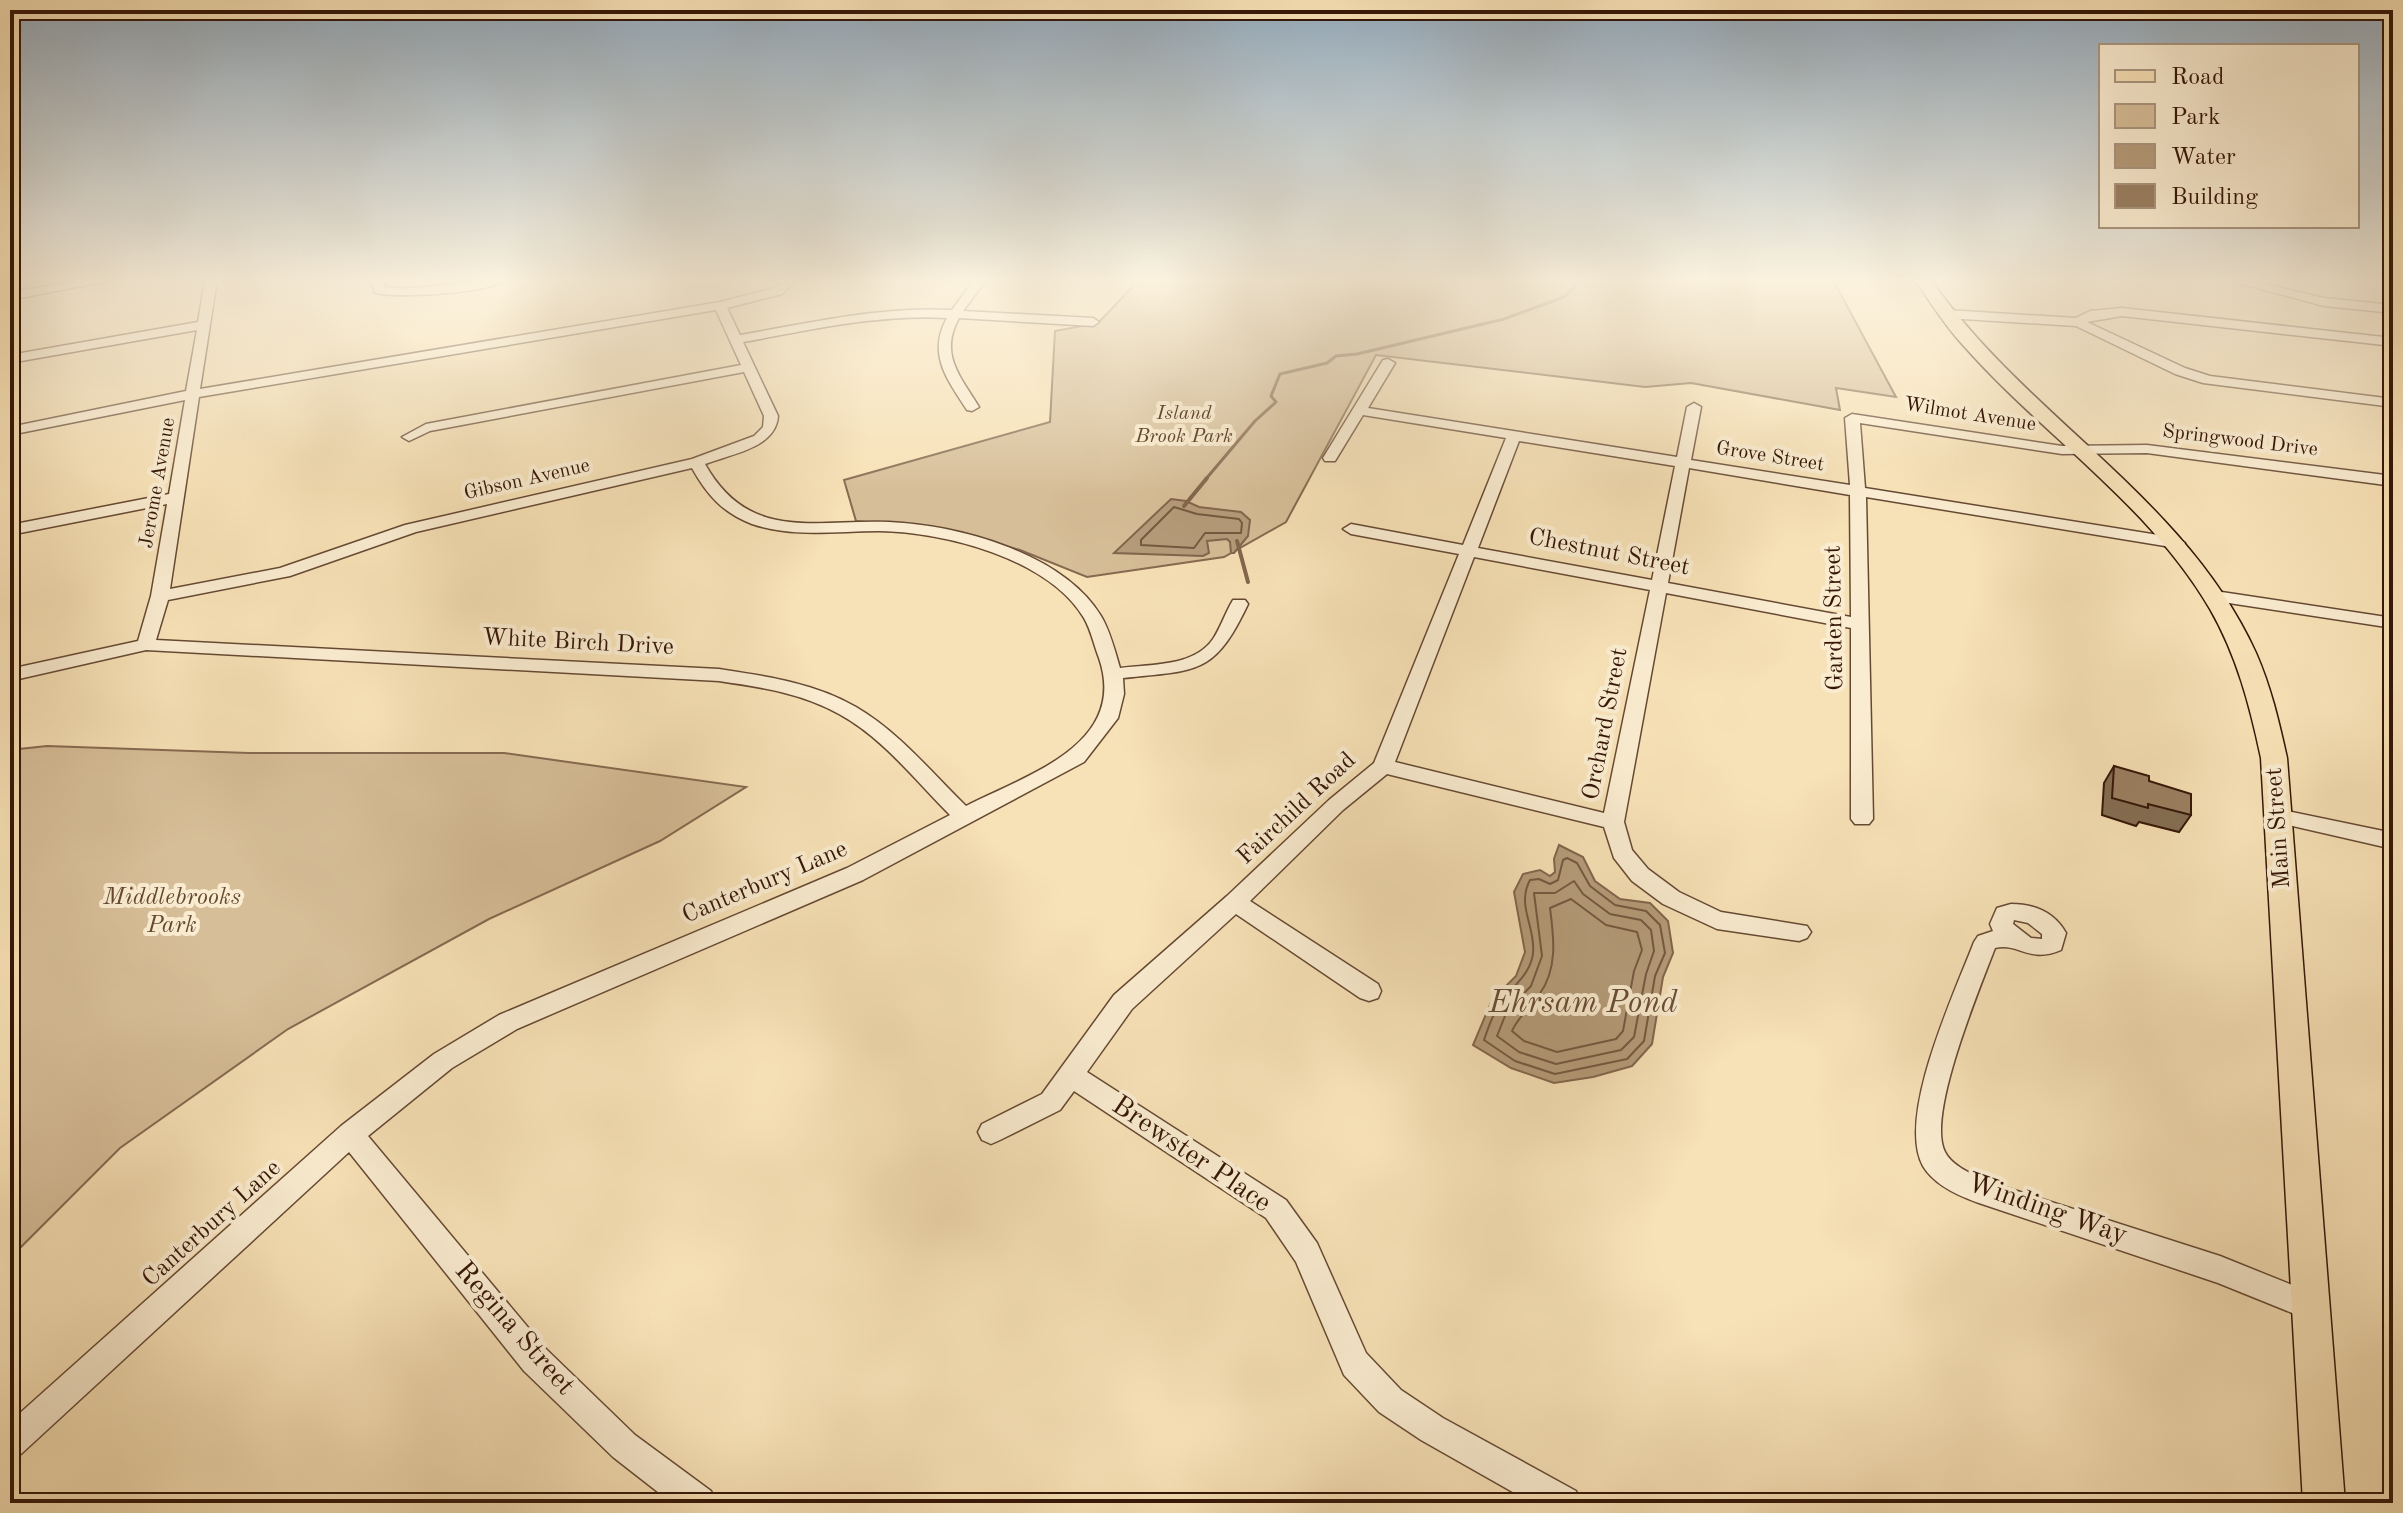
<svg xmlns="http://www.w3.org/2000/svg" width="2403" height="1513" viewBox="0 0 2403 1513" font-family="'Old Standard TT',serif">
<style>
.green{fill:#d6be98;stroke:#866a50;stroke-width:2}
.water{fill:#b59c7a;stroke:#82664c;stroke-width:2}
.lines{fill:none;stroke-linecap:round;stroke-linejoin:round}
.shore{stroke:#755940;stroke-width:2}
.stream-far1{stroke:#82664c;stroke-width:3}
.stream{stroke:#82664c;stroke-width:4}
.minor-casing{stroke:#664933;stroke-width:3}
.major-casing{stroke:#351607;stroke-width:3}
.minor{fill:#faecd0;fill-rule:evenodd}
.major{fill:#f7e1b6;fill-rule:evenodd}
.wall{fill:#846e54;stroke:#351607;stroke-width:2}
.building{fill:#9a8062;stroke:#351607;stroke-width:2}
.labels{text-anchor:middle;dominant-baseline:central;stroke-width:8;stroke-linejoin:round;paint-order:stroke}
.far-park-label{font-size:20px;font-style:italic;fill:#654832;stroke:#faecd0}
.far-street-label{font-size:20px;fill:#351607;stroke:#faecd0}
.street-label{font-size:24px;fill:#351607;stroke:#faecd0}
.park-label{font-size:24px;font-style:italic;fill:#654832;stroke:#faecd0}
.near-street-label{font-size:28px;fill:#351607;stroke:#faecd0}
.near-water-label{font-size:32px;font-style:italic;fill:#684c35;stroke:#faecd0}
</style>
<rect width="100%" height="100%" fill="#f7e1b6"/>
<filter id="stains"><feTurbulence type="fractalNoise" baseFrequency=".0025" numOctaves="4"/><feColorMatrix values="0 0 0 0 .2 0 0 0 0 .09 0 0 0 0 .02 0 0 0 .5 -.17"/></filter>
<radialGradient id="worn" r=".72"><stop offset=".6" stop-color="#630" stop-opacity="0"/><stop offset="1" stop-color="#630" stop-opacity=".3"/></radialGradient>
<g class="green">
<path d="M1139,280H1833L1896,397L1836,388L1840,410L1691,383L1645,387L1376,355L1286,522L1224,557L1087,577L1020,550L949,530L856,521L844,480L1050,422L1055,331L1098,323Z"/>
<path d="M47,746L249,753H504L746,787L660,841L489,919L288,1029L120,1148L10,1258V750Z"/>
</g>
<g class="water">
<path d="M1171,499L1186,501L1199,507L1241,512L1250,520L1248,536L1234,553H1231L1230,542L1227,539L1207,541L1209,553L1203,556L1114,553Z"/>
<path d="M1559,845L1583,857L1595,881L1620,899L1650,903L1668,921L1673,953L1663,977L1652,1044L1632,1066L1593,1077L1554,1083L1511,1068L1473,1045L1492,1000L1516,976L1525,952L1514,892L1523,874L1540,870L1550,876L1555,872L1554,859Z"/>
</g>
<g class="lines">
<g class="shore">
<path d="M1174,507L1197,514L1239,519L1242,523L1241,533H1205L1194,548L1141,545V540Z"/>
<path d="M1567,858L1577,863L1590,886L1615,905L1646,911L1660,925L1665,953L1655,976L1644,1041L1627,1059L1555,1074L1515,1061L1484,1040C1488,1028 1492,1016 1499,1005C1510,988 1531,975 1533,953C1536,927 1516,906 1530,880L1539,879L1550,884L1558,880L1563,860Z"/>
<path d="M1574,881L1583,894L1610,914L1641,920L1651,930L1654,951L1646,974L1634,1037L1621,1050L1556,1064L1519,1052L1497,1036L1507,1011L1531,986L1542,956L1534,893H1555Z"/>
<path d="M1571,899L1606,925L1637,932L1642,950L1634,971L1623,1031L1616,1039L1557,1052L1524,1041L1512,1031C1518,1017 1530,1008 1539,995C1558,969 1554,938 1550,908Z"/>
</g>
<path class="stream-far1" d="M1205,480L1255,421L1276,402L1271,396L1280,374L1327,363L1336,356L1357,354L1504,319L1564,297L1582,280"/>
<g class="stream">
<path d="M1184,506L1207,478"/>
<path d="M1237,541L1248,582"/>
</g>
<g class="minor-casing">
<g id="minor">
<path d="M85,280H112L10,300V292Z"/>
<path d="M205,280H217L200,389L720,302L774,288L783,280H796L782,294L727,308L740,335C810,323 880,306 952,310L974,280H986L963,311L1093,318L1099,322L1093,326L959,318C939,354 960,376 979,407L972,411L967,410C947,379 927,354 947,318C878,314 811,330 743,342L778,416C776,448 731,454 705,464C749,543 815,519 889,522C958,525 1063,553 1101,616C1110,631 1115,651 1120,668C1150,664 1194,667 1213,639C1221,627 1225,613 1233,600H1245L1248,604C1214,676 1197,670 1123,678L1124,694L1118,718L1084,762L863,880L517,1029L452,1068L368,1136L546,1349L635,1435L711,1491L716,1503H672L613,1457L524,1371L349,1152L21,1454L10,1459V1422L341,1126L434,1054L499,1015L847,868L950,815C915,780 883,738 839,714C802,693 760,687 719,681L146,650L10,681V669L138,641L151,596L167,504L10,535V525L169,494L185,400L10,435V427L186,391L197,330L10,363V355L198,322ZM716,310L741,365L426,424L402,437L409,441L430,431L744,372L764,416L763,427L754,436L692,459L405,525L280,568L170,589L199,397ZM692,468C707,495 723,513 752,524C794,538 836,531 879,531C944,532 1048,558 1084,618C1091,630 1094,645 1099,658C1129,745 1026,775 966,806C931,772 899,732 856,707C815,683 765,676 719,669L156,640L168,600L290,576L416,532Z"/>
<path d="M371,280H383L384,287C425,292 465,279 506,280C484,294 401,298 375,293Z"/>
<path d="M2228,280H2248L2324,298L2393,305V313L2324,306Z"/>
<path d="M2122,308L2393,338V346L2122,316L2087,322L2185,368L2210,376L2393,399V407L2203,383L2175,374L2076,326L1947,318L1941,314L1947,310L2076,318L2090,311Z"/>
<path d="M1388,359L1395,363L1368,408L1677,457L1687,407L1694,403L1701,407L1691,460L1850,485L1845,418L1852,414L2062,446L2147,445L2393,476V486L2147,453L2062,454L1860,423L1865,488L2177,538L2185,543L2177,548L1866,497L1873,819L1869,824H1855L1851,819V628L1666,593L1624,822L1632,850L1648,869L1679,892L1721,912L1807,926L1811,932L1807,938L1799,941L1717,929L1663,904L1632,881L1614,858L1604,827L1387,774L1343,810L1250,901L1378,984L1381,991L1378,998L1369,1001L1360,998L1236,914L1132,1009L1087,1072L1286,1200L1317,1243L1366,1353L1401,1390L1443,1418L1576,1491L1581,1503H1532L1421,1440L1379,1412L1344,1375L1296,1262L1266,1218L1074,1091L1060,1110L1000,1140L991,1144L982,1140L978,1132L982,1124L1042,1094L1114,995L1227,896L1329,800L1374,763L1459,554L1351,534L1343,529L1351,524L1463,545L1506,438L1363,415L1335,461H1325L1323,458L1383,360ZM1519,441L1675,466L1652,580L1478,548ZM1689,468L1850,495L1851,617L1668,583ZM1474,557L1650,590L1604,813L1395,762Z"/>
<path d="M2215,591L2393,618V628L2209,600L2206,596L2209,592Z"/>
<path d="M2278,809L2393,833V849L2271,821L2267,816L2271,811Z"/>
<path d="M2011,904C2034,904 2054,912 2066,933L2061,950C2029,964 2018,942 1995,948C1980,988 1926,1116 1945,1152C1952,1166 1972,1174 1986,1181L2220,1256L2322,1297L2327,1307L2322,1317L2312,1321L2218,1283L1979,1203C1959,1196 1934,1185 1923,1166C1896,1117 1955,992 1974,942L1978,936L1993,931L1990,924L1997,908ZM2014,920L2028,923L2042,934V939L2031,938L2013,924Z"/>
</g>
</g>
<g class="major-casing">
<path id="major" d="M1915,280H1931C2026,417 2185,497 2256,653C2271,687 2279,722 2287,758L2345,1503H2303L2261,758C2250,706 2237,656 2210,609C2148,503 2042,435 1962,344C1944,324 1930,302 1915,280Z"/>
</g>
<use href="#minor" class="minor"/>
<use href="#major" class="major"/>
</g>
<path class="wall" d="M2114,766L2149,781L2191,815L2179,832L2139,822L2136,826L2102,815L2104,783Z"/>
<path class="building" d="M2114,766L2149,776V781L2191,794V815L2148,804V808L2112,798Z"/>
<linearGradient id="sky" x2="0" y2="1"><stop stop-color="#93aabc"/><stop offset="0.57" stop-color="#fbf2de"/><stop offset="1" stop-color="#fbf2de" stop-opacity="0"/></linearGradient>
<rect width="2403" height="492" fill="url(#sky)"/>
<g class="labels">
<g class="far-park-label">
<text x="1184" y="414">Island<tspan x="1184" dy="23">Brook Park</tspan></text>
</g>
<g class="far-street-label">
<text transform="translate(1970 415) rotate(9)">Wilmot Avenue</text>
<text transform="translate(2240 441) rotate(7)">Springwood Drive</text>
<text transform="translate(1770 457) rotate(9)">Grove Street</text>
<text transform="translate(527 480) rotate(-13)">Gibson Avenue</text>
<text transform="translate(158 483) rotate(-80)">Jerome Avenue</text>
</g>
<g class="street-label">
<text transform="translate(1609 553) rotate(11)">Chestnut Street</text>
<text transform="translate(1835 618) rotate(-91)">Garden Street</text>
<text transform="translate(578 643) rotate(3)">White Birch Drive</text>
<text transform="translate(1606 724) rotate(-79)">Orchard Street</text>
<text transform="translate(1297 809) rotate(-43)">Fairchild Road</text>
<text transform="translate(2279 828) rotate(-94)">Main Street</text>
<text transform="translate(765 883) rotate(-23)">Canterbury Lane</text>
<text transform="translate(212 1224) rotate(-42)">Canterbury Lane</text>
</g>
<g class="park-label">
<text x="172" y="898">Middlebrooks<tspan x="172" dy="28">Park</tspan></text>
</g>
<g class="near-street-label">
<text transform="translate(1191 1155) rotate(34)">Brewster Place</text>
<text transform="translate(2047 1210) rotate(19)">Winding Way</text>
<text transform="translate(514 1329) rotate(49)">Regina Street</text>
</g>
<g class="near-water-label">
<text x="1583" y="1004">Ehrsam Pond</text>
</g>
</g>
<rect width="2403" height="1513" fill="none" stroke="#f7e1b6" stroke-width="40"/>
<rect x="12" y="12" width="2379" height="1489" fill="none" stroke="#351607" stroke-width="4"/>
<rect x="20" y="20" width="2363" height="1473" fill="none" stroke="#351607" stroke-width="2"/>
<rect x="2099" y="44" width="260" height="184" fill="#faecd0" stroke="#ab9680" stroke-width="2"/>
<rect x="2115" y="70" width="40" height="12" fill="#f7e1b6" stroke="#ab9680" stroke-width="2"/>
<text x="2171" y="84" font-size="24" fill="#351607">Road</text>
<rect x="2115" y="104" width="40" height="24" fill="#d6be98" stroke="#ab9680" stroke-width="2"/>
<text x="2171" y="124" font-size="24" fill="#351607">Park</text>
<rect x="2115" y="144" width="40" height="24" fill="#b59c7a" stroke="#ab9680" stroke-width="2"/>
<text x="2171" y="164" font-size="24" fill="#351607">Water</text>
<rect x="2115" y="184" width="40" height="24" fill="#9a8062" stroke="#ab9680" stroke-width="2"/>
<text x="2171" y="204" font-size="24" fill="#351607">Building</text>
<rect width="100%" height="100%" filter="url(#stains)"/>
<rect width="100%" height="100%" fill="url(#worn)"/>
</svg>
